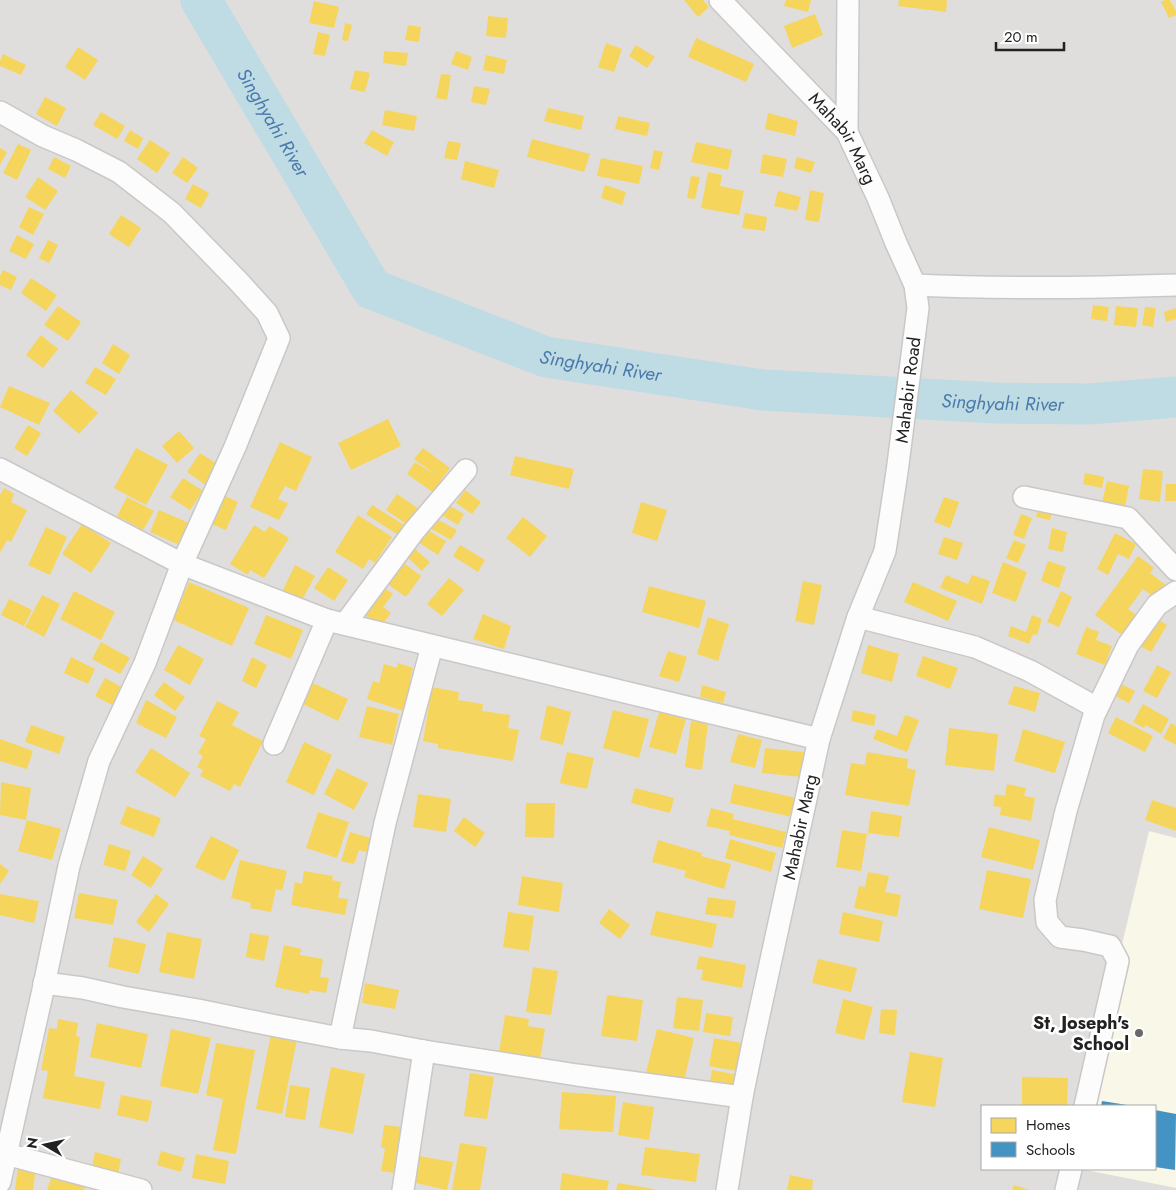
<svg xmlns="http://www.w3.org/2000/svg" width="1176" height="1190" font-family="Jost,sans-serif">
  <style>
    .residential { fill: #dfdedc; fill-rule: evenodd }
    .education { fill: #f8f7e8 }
    .homes { fill: #f6d55c }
    .schools { fill: #4393c3 }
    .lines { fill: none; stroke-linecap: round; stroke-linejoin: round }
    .river { stroke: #bfdbe3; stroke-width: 41 }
    .minor-casing { stroke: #c9c8c7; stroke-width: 24 }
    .minor { stroke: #fdfcfc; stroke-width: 21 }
    .poi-dot { fill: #6a6968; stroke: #fff; stroke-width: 2 }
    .labels { text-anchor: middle; stroke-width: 5; stroke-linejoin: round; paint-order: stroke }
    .street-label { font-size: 18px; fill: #222; stroke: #fff }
    .poi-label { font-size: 18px; font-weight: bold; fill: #222; stroke: #fff; text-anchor: end }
    .water-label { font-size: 19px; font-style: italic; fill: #4a7aab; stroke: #fff }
  </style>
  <rect width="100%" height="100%" fill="#f0eeeb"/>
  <!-- residential -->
  <path class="residential" d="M0,0H1176V1190H0ZM982,1106H1155V1169H982Z"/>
  <!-- education -->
  <path class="education" d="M1149,831L1176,838V1188L1081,1169H1155V1106H1085L1118,961Z"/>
  <!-- homes -->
  <g class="homes">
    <path d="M684,0H703L709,7L698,17Z"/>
    <path d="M786,0H811L808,12L784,6Z"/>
    <path d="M899,0H947L946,12L898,6Z"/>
    <path d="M1165,0H1170L1176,11V15L1169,18L1161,2Z"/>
    <path d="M314,1L339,7L334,28L309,23Z"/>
    <path d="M815,14L823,35L792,48L784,26Z"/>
    <path d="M488,16L508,18L506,38L486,36Z"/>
    <path d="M345,23L352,25L348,41L342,40Z"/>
    <path d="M408,25L421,27L419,42L405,40Z"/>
    <path d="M318,32L330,35L325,56L313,54Z"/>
    <path d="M696,38L754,64L746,82L688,57Z"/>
    <path d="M606,43L622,49L614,72L598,67Z"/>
    <path d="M636,45L655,57L647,68L629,56Z"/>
    <path d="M78,47L98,60L85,80L65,67Z"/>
    <path d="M384,51L408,53L406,66L383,63Z"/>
    <path d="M456,51L472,57L468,70L451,64Z"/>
    <path d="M3,54L26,65L21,75L0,66V61Z"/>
    <path d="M486,55L507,60L504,74L483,70Z"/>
    <path d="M355,70L370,73L365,92L350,89Z"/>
    <path d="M441,74L451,75L447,100L436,98Z"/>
    <path d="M474,86L490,89L486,105L471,102Z"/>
    <path d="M45,97L66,108L57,126L36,114Z"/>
    <path d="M548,108L584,116L581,130L544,121Z"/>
    <path d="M385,110L417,116L414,131L382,125Z"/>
    <path d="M101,112L125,126L117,139L93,125Z"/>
    <path d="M768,113L798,121L795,136L765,129Z"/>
    <path d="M618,116L650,123L647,136L615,129Z"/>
    <path d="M130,130L143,138L138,149L124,141Z"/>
    <path d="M372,130L394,142L387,156L364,143Z"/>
    <path d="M532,139L590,154L584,172L527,157Z"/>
    <path d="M150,140L170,153L157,173L137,159Z"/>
    <path d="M448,141L461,143L457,160L444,158Z"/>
    <path d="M696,142L732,150L728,170L691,162Z"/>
    <path d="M18,144L31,150L17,180L3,173Z"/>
    <path d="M0,148L7,152L0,165Z"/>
    <path d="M654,150L663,152L659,170L650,168Z"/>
    <path d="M763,154L787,159L783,177L760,173Z"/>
    <path d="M54,157L71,166L65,178L48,169Z"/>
    <path d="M183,157L198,168L187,183L172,173Z"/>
    <path d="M797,157L815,162L811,173L794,168Z"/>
    <path d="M601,158L643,166L639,184L597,176Z"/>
    <path d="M465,161L499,170L494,188L461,179Z"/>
    <path d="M708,172L722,175L720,186L744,191L739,215L701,208Z"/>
    <path d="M691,176L700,177L695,199L687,198Z"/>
    <path d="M38,177L58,191L45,210L25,197Z"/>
    <path d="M193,184L209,193L201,208L185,199Z"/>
    <path d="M605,185L626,192L622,205L601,198Z"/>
    <path d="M810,190L824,193L819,222L805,220Z"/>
    <path d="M778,191L801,197L797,211L774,206Z"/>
    <path d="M29,207L44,214L33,235L19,227Z"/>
    <path d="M745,213L767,217L765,231L742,228Z"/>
    <path d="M121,215L141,228L129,247L109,234Z"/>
    <path d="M17,235L34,244L26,259L9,251Z"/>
    <path d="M48,240L58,245L49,263L39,258Z"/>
    <path d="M3,270L17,277L11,290L0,285V276Z"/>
    <path d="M31,278L57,295L46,311L21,293Z"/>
    <path d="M1093,305L1109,307L1107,321L1091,319Z"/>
    <path d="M58,306L81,322L68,341L44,325Z"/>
    <path d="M1116,306L1138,308L1136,327L1114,325Z"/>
    <path d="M1145,307L1156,308L1153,327L1142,325Z"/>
    <path d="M1176,308V319L1166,322L1164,312Z"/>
    <path d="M41,335L58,349L43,368L26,355Z"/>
    <path d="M113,344L130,355L119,374L102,363Z"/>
    <path d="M95,367L116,379L106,395L85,383Z"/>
    <path d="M9,386L50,403L39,425L0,407Z"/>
    <path d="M71,390L98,413L79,434L53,411Z"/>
    <path d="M388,419L401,446L351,470L338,443Z"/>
    <path d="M28,425L41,433L27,456L14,448Z"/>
    <path d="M179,431L194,448L177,463L162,446Z"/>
    <path d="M280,442L312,457L296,491L285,486L278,499L288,503L279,520L250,507Z"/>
    <path d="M136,448L168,465L146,505L114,488Z"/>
    <path d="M423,448L450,468L441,480L442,481L434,493L407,474L415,462L437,476L414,459Z"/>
    <path d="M200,453L220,466L207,486L187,472Z"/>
    <path d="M515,456L574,469L569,489L510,475Z"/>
    <path d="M1143,469L1163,471L1160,502L1139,499Z"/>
    <path d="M1085,473L1104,477L1102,488L1083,484Z"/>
    <path d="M183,478L203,491L190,510L170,497Z"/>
    <path d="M1107,481L1129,486L1125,507L1102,502Z"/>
    <path d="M1166,484H1176V501H1165Z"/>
    <path d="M4,488L14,494L11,502L27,510L11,542L7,540L0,553V495Z"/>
    <path d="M465,490L481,502L472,514L456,503Z"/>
    <path d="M221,494L238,502L226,530L209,523Z"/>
    <path d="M397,494L419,509L408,525L386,510Z"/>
    <path d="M127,497L154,511L143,530L117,516Z"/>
    <path d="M944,497L959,502L950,528L934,522Z"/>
    <path d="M641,502L667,510L657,541L632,533Z"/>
    <path d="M447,504L464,514L458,525L440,514Z"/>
    <path d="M372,505L404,525L398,535L366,514Z"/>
    <path d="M1039,505L1053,509L1050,520L1036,517Z"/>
    <path d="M159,510L189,523L179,545L150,532Z"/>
    <path d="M1021,514L1032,518L1024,539L1013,535Z"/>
    <path d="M358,515L392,537L375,563L369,559L363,569L335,552Z"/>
    <path d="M433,517L457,530L451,540L428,527Z"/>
    <path d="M523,517L547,536L530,557L506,538Z"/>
    <path d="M82,524L111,543L91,573L62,554Z"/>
    <path d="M254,525L265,532L269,526L289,538L264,578L250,570L248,575L230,564Z"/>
    <path d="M46,527L67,537L50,575L28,565Z"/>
    <path d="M1052,528L1067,532L1063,552L1048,549Z"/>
    <path d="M426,529L446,541L438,555L418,542Z"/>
    <path d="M1115,533L1136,544L1129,559L1118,554L1108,575L1097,569Z"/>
    <path d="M944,537L963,543L957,560L938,554Z"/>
    <path d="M1014,540L1026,545L1018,563L1006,558Z"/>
    <path d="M460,545L485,560L478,572L453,556Z"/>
    <path d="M415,549L430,562L422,571L408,558Z"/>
    <path d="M1138,556L1154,568L1150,573L1167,586L1156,599L1143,589L1128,609L1136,615L1122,635L1095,615Z"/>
    <path d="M401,561L421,576L406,597L386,583Z"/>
    <path d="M1048,561L1066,567L1059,588L1041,581Z"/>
    <path d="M1003,562L1027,572L1016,602L992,593Z"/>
    <path d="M295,565L315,576L302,600L283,590Z"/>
    <path d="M328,567L348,580L334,601L314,588Z"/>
    <path d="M946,575L968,584L972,575L990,581L982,604L940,588Z"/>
    <path d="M449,578L464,590L442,616L427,604Z"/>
    <path d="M803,581L822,585L814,625L795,621Z"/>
    <path d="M189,582L249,608L232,646L173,620Z"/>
    <path d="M913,582L957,601L948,621L904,602Z"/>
    <path d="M382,586L393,594L383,607L391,613L380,627L361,612Z"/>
    <path d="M649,586L706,601L699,628L642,612Z"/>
    <path d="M74,591L115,612L101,640L60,619Z"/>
    <path d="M1061,591L1072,597L1059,627L1047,622Z"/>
    <path d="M42,595L60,604L44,637L25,627Z"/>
    <path d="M9,599L32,610L24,626L1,615Z"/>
    <path d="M483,614L511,626L504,649L473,639Z"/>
    <path d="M266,615L303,630L291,659L254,644Z"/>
    <path d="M1032,615L1042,619L1037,635L1033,634L1029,644L1008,636L1011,626L1026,632Z"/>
    <path d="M708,617L729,624L718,661L697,654Z"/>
    <path d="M1156,618L1167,625L1151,652L1140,646Z"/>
    <path d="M1086,627L1099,632L1096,640L1112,646L1105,665L1076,654Z"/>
    <path d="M101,642L130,658L120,674L92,659Z"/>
    <path d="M178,645L204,659L190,685L164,670Z"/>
    <path d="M868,645L899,654L892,682L861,673Z"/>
    <path d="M668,651L687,657L679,682L659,676Z"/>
    <path d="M923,656L958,668L950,689L916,676Z"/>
    <path d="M71,657L95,669L88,684L64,673Z"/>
    <path d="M252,657L267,665L256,688L242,681Z"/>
    <path d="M398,663L413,668L410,680L413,681L403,711L367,699L373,681L379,683L384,664L397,668Z"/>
    <path d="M1157,665L1171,672L1157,698L1143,691Z"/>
    <path d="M105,678L121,687L112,705L95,696Z"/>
    <path d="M164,682L185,697L175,711L154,695Z"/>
    <path d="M313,683L348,699L338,721L303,704Z"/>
    <path d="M1121,684L1135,691L1129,703L1115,696Z"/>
    <path d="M702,685L726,692L723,703L700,697Z"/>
    <path d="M1014,686L1040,693L1035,712L1008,704Z"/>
    <path d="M432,687L459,692L458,700L483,704L482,711L510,715L508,728L519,730L513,761L438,748V744L423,741Z"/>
    <path d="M146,700L177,717L166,738L136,723Z"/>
    <path d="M217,701L239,712L232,725L263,741L240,787L234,784L230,791L200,776L203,770L197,767L203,756L198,753L206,739L199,736Z"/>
    <path d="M1143,704L1169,719L1161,734L1146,725L1144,728L1133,722Z"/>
    <path d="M547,705L571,712L563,745L540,739Z"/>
    <path d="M367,706L399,714L392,745L359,737Z"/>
    <path d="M613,710L649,719L639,758L603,748Z"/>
    <path d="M853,710L876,715L874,726L851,721Z"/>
    <path d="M659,712L686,719L676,754L649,747Z"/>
    <path d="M905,715L919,720L907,752L873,739L877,729L897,736Z"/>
    <path d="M1116,717L1153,736L1145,752L1108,733Z"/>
    <path d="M691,721L708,723L702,770L685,767Z"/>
    <path d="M1171,723L1176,726V745L1163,738Z"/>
    <path d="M31,725L65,737L59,754L25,742Z"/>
    <path d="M949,728L998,734L994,771L945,765Z"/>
    <path d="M1023,729L1065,742L1055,773L1014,761Z"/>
    <path d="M738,734L762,740L755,768L730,762Z"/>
    <path d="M0,739L33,751L27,769L0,761Z"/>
    <path d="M304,742L332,755L314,795L286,782Z"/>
    <path d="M151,748L190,773L175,797L135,772Z"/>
    <path d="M765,748L804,752L802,777L762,773Z"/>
    <path d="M567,752L594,758L587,789L560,783Z"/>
    <path d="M867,752L908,759L907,768L916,770L909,806L845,795L851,763L865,765Z"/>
    <path d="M337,768L368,783L354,810L324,794Z"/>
    <path d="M1,782L31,788L26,820L0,815Z"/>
    <path d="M734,784L796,798L792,817L730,803Z"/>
    <path d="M1007,784L1026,788L1024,796L1035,798L1031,821L1000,815L1001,807L993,806L995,794L1005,796Z"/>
    <path d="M635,788L674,798L670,813L631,803Z"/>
    <path d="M418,794L451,799L446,832L413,827Z"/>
    <path d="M1152,800L1176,808V831L1145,820Z"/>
    <path d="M526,803H555L554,838L525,837Z"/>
    <path d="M127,806L161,818L154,837L120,824Z"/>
    <path d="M711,808L734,814L733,819L786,832L782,848L729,835L730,831L706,826Z"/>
    <path d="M871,811L902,816L899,837L868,833Z"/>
    <path d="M318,812L349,822L337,858L306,848Z"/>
    <path d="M464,817L485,833L475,847L454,831Z"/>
    <path d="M27,820L61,829L52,860L18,851Z"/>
    <path d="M989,827L1040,840L1033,870L981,857Z"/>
    <path d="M842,830L867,834L861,871L836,867Z"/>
    <path d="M350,832L374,839L370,853L359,850L354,864L341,861Z"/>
    <path d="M211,836L239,850L224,881L195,867Z"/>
    <path d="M730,839L776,853L771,872L725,858Z"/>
    <path d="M658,840L702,853L701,856L731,864L724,889L684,877L686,871L652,862Z"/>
    <path d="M109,844L131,851L125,871L103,865Z"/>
    <path d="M143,856L163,869L151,888L131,875Z"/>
    <path d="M240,860L287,871L282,891L276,889L271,912L250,908L251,903L231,898Z"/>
    <path d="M0,864L9,871L0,884Z"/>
    <path d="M987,870L1031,879L1023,918L979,909Z"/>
    <path d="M304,871L333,876L332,880L341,882L338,898L348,899L345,915L291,905L295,882L302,884Z"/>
    <path d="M868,872L889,876L885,892L901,895L897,917L854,908L859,886L865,887Z"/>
    <path d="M522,876L563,883L559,912L518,905Z"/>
    <path d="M79,893L118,900L113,925L74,918Z"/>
    <path d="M0,894L39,901L34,923L0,915Z"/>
    <path d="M156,894L169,904L149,932L136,922Z"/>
    <path d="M708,897L736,901L733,918L705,914Z"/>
    <path d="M609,909L630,925L620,939L599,923Z"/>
    <path d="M656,911L717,924L712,948L650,935Z"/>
    <path d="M508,912L534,916L529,951L503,947Z"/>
    <path d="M843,912L883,921L879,942L839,934Z"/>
    <path d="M167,932L202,939L194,979L159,972Z"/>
    <path d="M250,933L269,936L264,961L246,957Z"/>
    <path d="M114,937L146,944L139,974L108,967Z"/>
    <path d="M284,945L301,949L300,955L323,959L320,977L329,978L326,993L309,990V994L275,987Z"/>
    <path d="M699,956L746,965L742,988L701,980L703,970L696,969Z"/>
    <path d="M818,959L857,968L851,992L812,983Z"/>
    <path d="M533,967L558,971L551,1015L526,1012Z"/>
    <path d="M365,983L399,990L395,1009L362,1003Z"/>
    <path d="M607,995L643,1000L637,1041L601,1036Z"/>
    <path d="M677,997L703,1000L699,1031L673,1028Z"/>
    <path d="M843,999L873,1007L864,1040L835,1033Z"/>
    <path d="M881,1009L897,1010L895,1035L879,1033Z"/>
    <path d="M706,1013L733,1017L730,1036L703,1032Z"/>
    <path d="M505,1015L529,1019L528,1026L545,1029L540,1059L499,1053Z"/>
    <path d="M58,1019L78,1023L76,1036L80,1037L74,1076L105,1082L100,1109L43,1098L48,1071L41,1070L49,1028L57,1029Z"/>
    <path d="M97,1023L148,1034L141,1068L90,1057Z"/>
    <path d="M171,1029L211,1038L198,1094L160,1086Z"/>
    <path d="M657,1029L694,1038L684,1081L646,1072Z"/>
    <path d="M271,1034L297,1039L282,1114L256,1109Z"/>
    <path d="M714,1038L742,1043L737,1071L709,1066Z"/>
    <path d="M216,1043L255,1050L236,1154L213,1150L223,1099L206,1095Z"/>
    <path d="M910,1052L943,1058L935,1107L902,1102Z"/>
    <path d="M331,1067L365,1074L353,1134L319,1127Z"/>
    <path d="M712,1070L739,1075L735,1092L709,1088Z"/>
    <path d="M470,1073L494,1077L487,1119L464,1116Z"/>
    <path d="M1022,1077L1068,1078L1067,1106H1022Z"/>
    <path d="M290,1085L310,1088L305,1120L285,1117Z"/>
    <path d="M562,1092L616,1096L613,1132L559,1129Z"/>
    <path d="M121,1095L152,1101L148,1122L117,1115Z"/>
    <path d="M623,1102L654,1107L649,1140L618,1135Z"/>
    <path d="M384,1125L401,1127L394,1173L381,1171L385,1148H381Z"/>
    <path d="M460,1143L487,1147L480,1190H452Z"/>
    <path d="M645,1147L700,1154L696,1182L641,1175Z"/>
    <path d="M161,1151L185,1158L181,1172L157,1165Z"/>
    <path d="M95,1152L121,1159L118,1174L92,1167Z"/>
    <path d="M196,1154L229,1161L225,1184L192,1178Z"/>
    <path d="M419,1156L453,1162L447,1190L416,1183Z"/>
    <path d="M18,1165L36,1167L33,1190H15Z"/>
    <path d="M53,1172L87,1181L84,1190H47Z"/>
    <path d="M562,1173L609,1181L607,1190H560Z"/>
    <path d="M790,1175L813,1180L812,1190H787Z"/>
    <path d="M618,1183L654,1189V1190H616Z"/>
    <path d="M1014,1185L1030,1190H1012Z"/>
  </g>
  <!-- schools -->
  <g class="schools">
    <path d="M1102,1101L1127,1105L1126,1106H1101Z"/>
    <path d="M1155,1110L1176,1114L1175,1170L1155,1167Z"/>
  </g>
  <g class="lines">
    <!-- river -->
    <path class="river" id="s1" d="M201,0L372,289L546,357L763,390L995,403L1089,404L1176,397"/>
    <!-- minor casing -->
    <g class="minor-casing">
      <g id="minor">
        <path id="s2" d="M720,0L847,132L878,198L896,243L915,285L918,308L897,472L885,551L858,617L819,739L754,1038L742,1097L727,1190"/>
        <path d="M0,112L43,136L76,150L119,172L172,213L239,282L267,313L279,338L235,447L182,564L145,663L99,761L69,866L43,990L0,1182"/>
        <path d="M847,132L848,0"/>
        <path d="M915,285C1002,289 1089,288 1176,285"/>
        <path d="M0,469L182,564L327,620L819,739"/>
        <path d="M1024,497L1128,518L1176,570"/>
        <path d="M858,617L975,647L1030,671L1097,708"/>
        <path d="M345,624L414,531L466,470"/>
        <path d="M274,744L327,620"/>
        <path d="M44,983L83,988L123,997L198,1010L271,1025L340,1038L371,1041L424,1051L577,1075L742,1097"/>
        <path d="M340,1038L385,823L432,646"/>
        <path d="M1085,1106L1118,961L1110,946L1083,940L1060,937L1047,922L1045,900L1066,811L1094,715L1128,645L1157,605L1176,592"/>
        <path d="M6,1154L141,1190"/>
        <path d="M403,1190L424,1051"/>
        <path d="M1066,1190L1071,1169"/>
      </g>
    </g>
    <!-- minor -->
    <use href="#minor" class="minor"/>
  </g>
  <!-- markers -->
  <circle class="poi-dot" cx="1139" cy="1033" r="5"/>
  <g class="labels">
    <!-- street labels -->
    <g class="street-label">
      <text dy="6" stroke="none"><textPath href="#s2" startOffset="186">Mahabir Marg</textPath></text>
      <text transform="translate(908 390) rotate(-83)" y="6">Mahabir Road</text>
      <text transform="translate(800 827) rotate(-78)" y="6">Mahabir Marg</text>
    </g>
    <!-- poi labels -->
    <g class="poi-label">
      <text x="1129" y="1029">St, Joseph's<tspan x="1129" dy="21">School</tspan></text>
    </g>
    <!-- water labels -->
    <g class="water-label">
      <text dy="7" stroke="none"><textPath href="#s1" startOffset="142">Singhyahi River</textPath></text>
      <text dy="7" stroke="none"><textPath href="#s1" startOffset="578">Singhyahi River</textPath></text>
      <text dy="7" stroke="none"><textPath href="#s1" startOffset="982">Singhyahi River</textPath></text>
    </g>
  </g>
  <!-- legend -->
  <rect x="981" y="1105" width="175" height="65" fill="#ffffff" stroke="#a7a7a7"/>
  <rect x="991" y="1118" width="25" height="15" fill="#f6d55c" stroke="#a7a7a7"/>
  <text x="1026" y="1130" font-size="15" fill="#222222">Homes</text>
  <rect x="991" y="1142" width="25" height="15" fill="#4393c3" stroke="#a7a7a7"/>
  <text x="1026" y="1155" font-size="15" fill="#222222">Schools</text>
  <!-- north arrow -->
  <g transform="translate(45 1145) rotate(279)" stroke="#ffffff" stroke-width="4" paint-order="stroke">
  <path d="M0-4L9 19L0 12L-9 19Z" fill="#222222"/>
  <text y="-8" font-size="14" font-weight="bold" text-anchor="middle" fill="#222222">N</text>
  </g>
  <!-- scale -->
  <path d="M996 42v8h68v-8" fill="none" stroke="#222222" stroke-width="2.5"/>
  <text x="1004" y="42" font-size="15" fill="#222222" stroke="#ffffff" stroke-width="4" paint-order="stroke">20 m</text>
</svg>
